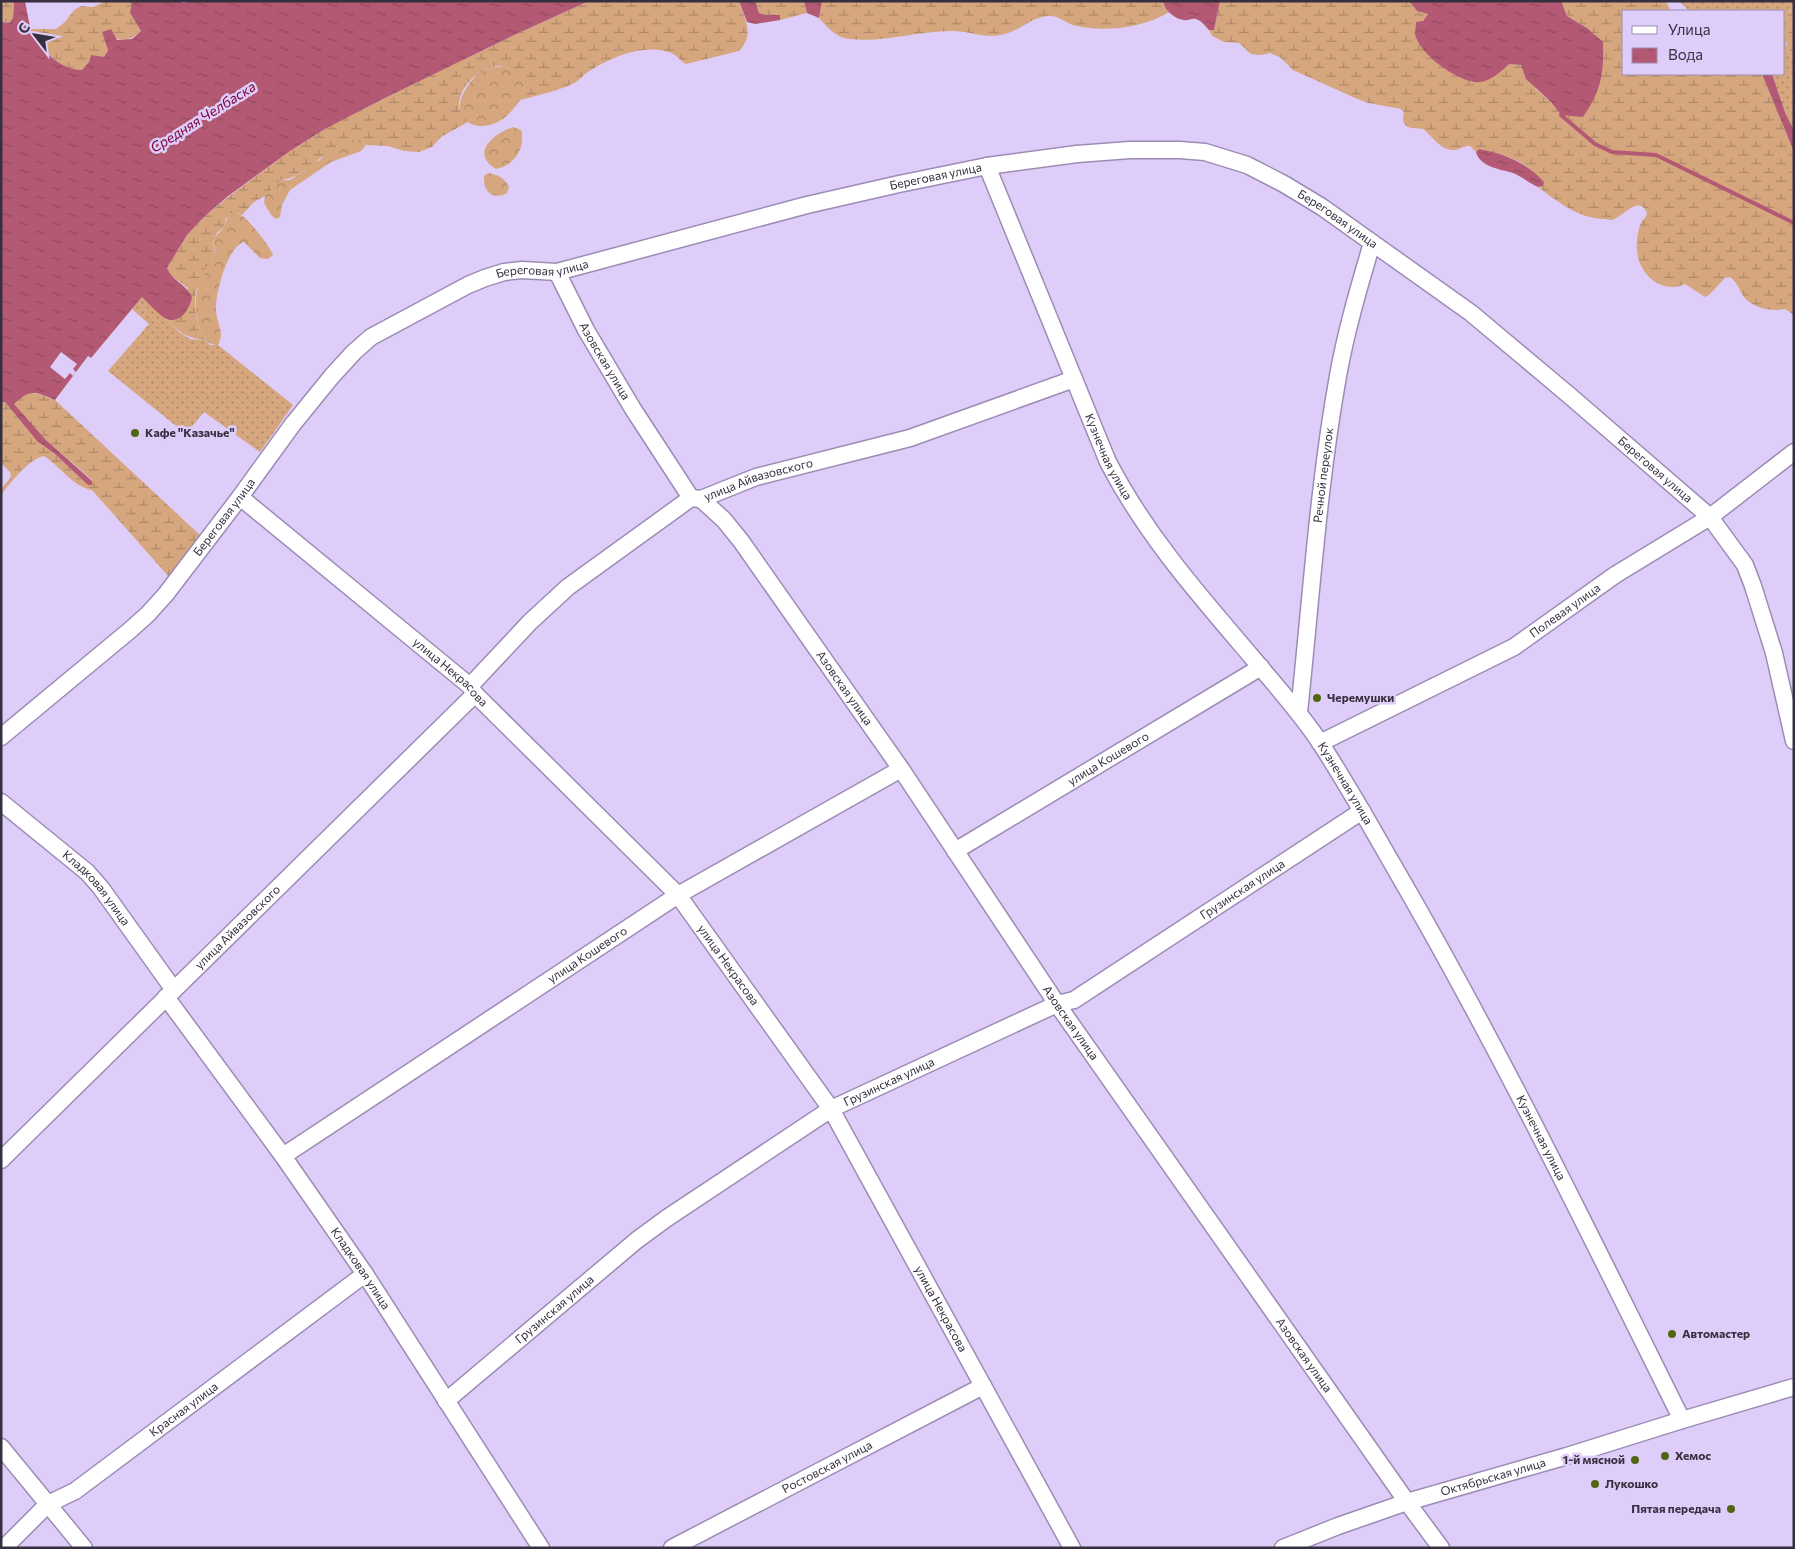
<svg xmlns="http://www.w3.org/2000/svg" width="1795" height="1549" font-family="Commissioner,sans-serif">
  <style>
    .grass { fill: url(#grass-dots) }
    .forest { fill: url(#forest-crowns) }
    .wetland { fill: url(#wetland-marsh) }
    .water { fill: url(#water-ripples) }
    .pier { fill: #decdf9 }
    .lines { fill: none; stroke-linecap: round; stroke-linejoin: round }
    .stream { stroke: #b35973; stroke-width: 4 }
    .minor-casing { stroke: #9c8cb5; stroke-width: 19 }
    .minor { stroke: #fff; stroke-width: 16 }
    .poi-dot { fill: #516612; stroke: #decdf9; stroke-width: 2 }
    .labels { text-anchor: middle; stroke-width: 5; stroke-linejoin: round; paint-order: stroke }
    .street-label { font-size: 12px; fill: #362f40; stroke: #decdf9 }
    .poi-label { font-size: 12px; font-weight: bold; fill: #362f40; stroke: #decdf9; text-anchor: start }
    .water-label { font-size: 14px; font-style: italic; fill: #7a0139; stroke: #decdf9 }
  </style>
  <defs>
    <pattern id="grass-dots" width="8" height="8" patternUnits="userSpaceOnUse" patternTransform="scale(1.25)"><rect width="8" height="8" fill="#d6a77e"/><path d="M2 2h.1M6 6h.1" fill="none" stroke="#ae8869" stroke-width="1.8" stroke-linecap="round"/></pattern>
    <pattern id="forest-crowns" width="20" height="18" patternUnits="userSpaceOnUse" patternTransform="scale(1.25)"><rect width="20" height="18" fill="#d6a77e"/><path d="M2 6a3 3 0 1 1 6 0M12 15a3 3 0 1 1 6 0" fill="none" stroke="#ae8869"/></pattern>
    <pattern id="wetland-marsh" width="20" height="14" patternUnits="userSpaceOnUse" patternTransform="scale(1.25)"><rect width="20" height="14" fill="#d6a77e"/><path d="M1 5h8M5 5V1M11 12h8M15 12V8" fill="none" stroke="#ae8869"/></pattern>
    <pattern id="water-ripples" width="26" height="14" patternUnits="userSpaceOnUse" patternTransform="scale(1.25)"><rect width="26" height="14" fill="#b35973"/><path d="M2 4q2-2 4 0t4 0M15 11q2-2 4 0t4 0" fill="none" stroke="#924a60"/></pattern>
  </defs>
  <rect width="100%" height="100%" fill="#decdf9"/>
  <!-- grass -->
  <g class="grass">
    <path d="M1679,1H1794V8L1789,11L1786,44L1794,62V130L1786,115L1772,74H1784V11H1689Z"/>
    <path d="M142,297L167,319L179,332L190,339L205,340L210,345H218L293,405L260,452L204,412L186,434L108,371L149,324L132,309Z"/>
  </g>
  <!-- forest -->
  <g class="forest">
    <path d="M505,66L515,71L524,84C523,88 523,94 521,99C520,102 516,105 514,108C488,143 440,123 469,84C480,69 487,67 505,66Z"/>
    <path d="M513,127L521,130C525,143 519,157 507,165C504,167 499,168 496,169C469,153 495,133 513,127Z"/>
    <path d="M351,139L362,140L366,145L361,151L331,162L290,190L282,205L280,217L276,219L271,215L264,203L265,196L270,188L280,180H290L305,170L312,163L320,160L327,151Z"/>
    <path d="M488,173C498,175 504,177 509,187L507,193C492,201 483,191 484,176Z"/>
    <path d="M231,213C235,213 236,212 239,214C247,217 270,246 273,255L268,259L260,258L244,242C227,247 215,295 216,311C217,325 225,332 218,345C208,345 203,339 200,329C192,306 196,288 206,266C208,262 213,257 215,253C216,249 213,245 214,241C215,234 222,232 224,226C227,220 226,218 231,213Z"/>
  </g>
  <!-- wetland -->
  <g class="wetland">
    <path d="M1,1H14L13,18L9,23L1,22Z"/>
    <path d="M106,1H133L130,13L141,31C126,44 119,41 102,32L108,49L104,57L89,62L82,70C57,70 43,49 31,29H56L65,22L74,10L81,6L93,7Z"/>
    <path d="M589,1H739C745,21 755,33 739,51L686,64C680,61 677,55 671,53C646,43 613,56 591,70C585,73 581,79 576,82C565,89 534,96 521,100L524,84C519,77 513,68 504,66C484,63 459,85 459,105C459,112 464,117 468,122L441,137L432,147L419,152L404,151L388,146L366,145L362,140C329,137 310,179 280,180L265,196L254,202L242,215L238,213H231L226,218L224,227L217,233L213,242L215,253L205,269V278C188,291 196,324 205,340C186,338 180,333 167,319H174L188,288L169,274L167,268L187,235L205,216L227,198L290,151L325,129L381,100L510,37Z"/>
    <path d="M755,1H804L807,13L780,20V15H766L759,13Z"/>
    <path d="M822,1H1163L1164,6L1169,12C1145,28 1101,33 1073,25C1065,22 1057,15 1049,16C1032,17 1023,28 1008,33C988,40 974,32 955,31C920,30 885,43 849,39C835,37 828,28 819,18Z"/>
    <path d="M1220,1H1409L1417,11L1428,14L1423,21L1496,75L1509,64L1521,65L1536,89L1551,102L1561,115L1587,28L1567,16L1561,1H1666L1671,11H1624V74H1762L1794,152V315L1785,309C1772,312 1753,308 1744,297C1738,289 1740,285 1730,277L1725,278L1709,295L1705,297L1685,284C1662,295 1638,274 1637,250C1636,243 1638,229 1641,223C1643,219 1646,218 1647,213C1639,194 1623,217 1612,220C1609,220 1606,219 1604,219C1578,218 1558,202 1538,187L1543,186C1534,163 1501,153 1479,149L1476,152L1470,146C1463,145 1459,151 1451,150C1440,149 1431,135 1423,129C1410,128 1400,129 1404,112L1401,109L1368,103L1355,98L1293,70L1281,58L1270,53L1261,55L1251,54L1239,43L1224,42L1212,36L1209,30L1214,29Z"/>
    <path d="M1794,8V62C1787,47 1776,19 1794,8Z"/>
    <path d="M31,393L40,394L55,400L201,536L169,577L92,490C73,487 60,466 44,456C30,458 10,483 1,495V489L11,477L10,472L1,463V402H5L37,441L55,454L88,485H92V480L46,440L13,404L24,394Z"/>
  </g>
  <!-- water -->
  <g class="water">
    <path d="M14,1H25C27,10 28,20 31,29C39,49 60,70 82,70L89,62L91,55L104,57L108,50L102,32L111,29L117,40L132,39L141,31L130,13L132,2L135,1H181L183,3L192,1H589L510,37L381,100L325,129L290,151L227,197L205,216L187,235L167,268C172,281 186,284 192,297C190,308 181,324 167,319C160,316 148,303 142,297L91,358L88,356L55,400C35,391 30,389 14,404L46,440L92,481V485H88L55,454L37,441L5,402H1V22L9,23L13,18Z"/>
    <path d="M739,1H755L759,13L766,15H780V20L755,24L747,22Z"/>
    <path d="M804,1H822L819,18L807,13Z"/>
    <path d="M1163,1H1220L1214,30H1209C1205,26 1202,21 1196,19C1191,18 1189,21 1184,20C1175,19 1164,10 1163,1Z"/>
    <path d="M1409,1H1561L1567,16L1587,28L1603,42C1604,74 1601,91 1583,117L1561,115L1551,102L1526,79L1521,65L1509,64C1501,72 1487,84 1475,82C1456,80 1419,54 1415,34C1415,31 1416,26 1416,22L1423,21L1428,14L1417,11Z"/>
    <path d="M1762,74H1772L1773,77L1786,115L1794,130V152Z"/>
    <path d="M1479,149C1503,153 1527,163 1544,182L1543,186L1538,187C1529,183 1521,176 1513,173C1500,169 1480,167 1476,152Z"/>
  </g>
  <!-- pier -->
  <path class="pier" d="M61,352L77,364L73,369L76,372L73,376L70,373L65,379L50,367Z"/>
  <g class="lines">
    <!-- stream -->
    <path class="stream" d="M1561,115L1595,144L1612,152L1656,155L1794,223"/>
    <!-- minor casing -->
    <g class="minor-casing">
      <g id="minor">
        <path id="s1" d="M987,166L1108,462C1146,535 1198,594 1251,656C1275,685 1301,713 1321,744C1347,784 1370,825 1393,865C1498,1045 1589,1233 1682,1420"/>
        <path id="s2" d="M557,272L586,330L633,409L691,498"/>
        <path id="s3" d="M240,497L470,686L475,694L678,895L831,1109L1072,1548"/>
        <path id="s4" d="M701,499L724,520L741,541L901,769L1057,1004L1407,1502L1441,1548"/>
        <path id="s5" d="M470,686L530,622L568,587L691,498L701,499L756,477L910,438L1074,379"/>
        <path id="s6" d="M1299,712C1311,600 1318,487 1338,376C1346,331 1359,287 1372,243"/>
        <path id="s7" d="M1,737L129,631L148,614L166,594L240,497L293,424L332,376L354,352L371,337L468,285L485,278L504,272L522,270L557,272L807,205L899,184L987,166L1077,154L1130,150H1180L1205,152L1247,165L1284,184L1322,207L1471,313L1570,396L1710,517L1745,565L1753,586L1774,653L1794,741"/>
        <path id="s8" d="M1320,743L1514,647L1615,575L1710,517L1794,452"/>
        <path id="s9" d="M1,802L87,872L101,888L174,990"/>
        <path id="s10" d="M955,851L1261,667"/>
        <path id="s11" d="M166,997L283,1156L365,1274L541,1548"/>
        <path id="s12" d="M283,1156L678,895L901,769"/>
        <path id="s13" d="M1,1160L475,694"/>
        <path id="s14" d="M446,1401L637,1240L667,1218L831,1109L1057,1004L1074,1000L1362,811"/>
        <path d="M1,1447L84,1548"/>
        <path id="s15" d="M4,1548L48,1504L75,1491L365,1274"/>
        <path id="s16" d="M672,1548L983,1386"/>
        <path id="s17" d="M1283,1548L1338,1526L1407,1502L1567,1456L1682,1420L1794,1387"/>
      </g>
    </g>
    <!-- minor -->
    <use href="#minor" class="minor"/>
  </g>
  <!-- markers -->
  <g class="poi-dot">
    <circle cx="135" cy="433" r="5"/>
    <circle cx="1317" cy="698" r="5"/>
    <circle cx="1672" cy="1334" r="5"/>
    <circle cx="1665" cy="1456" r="5"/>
    <circle cx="1635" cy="1460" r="5"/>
    <circle cx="1595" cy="1484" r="5"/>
    <circle cx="1731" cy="1509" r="5"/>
  </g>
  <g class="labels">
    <!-- street labels -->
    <g class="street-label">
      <text dy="4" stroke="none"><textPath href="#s7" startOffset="1140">Береговая улица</textPath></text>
      <text dy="4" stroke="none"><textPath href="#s7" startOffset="1561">Береговая улица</textPath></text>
      <text dy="4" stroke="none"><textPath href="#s7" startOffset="735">Береговая улица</textPath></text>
      <text dy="4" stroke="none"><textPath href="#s2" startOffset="101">Азовская улица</textPath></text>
      <text dy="4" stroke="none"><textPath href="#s1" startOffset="315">Кузнечная улица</textPath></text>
      <text dy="4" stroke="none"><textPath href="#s7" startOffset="1966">Береговая улица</textPath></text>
      <text dy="4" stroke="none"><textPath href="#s6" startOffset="238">Речной переулок</textPath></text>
      <text dy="4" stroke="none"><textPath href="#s5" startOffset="362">улица Айвазовского</textPath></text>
      <text dy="4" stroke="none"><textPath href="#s7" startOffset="315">Береговая улица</textPath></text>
      <text dy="4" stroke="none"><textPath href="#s8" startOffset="279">Полевая улица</textPath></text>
      <text dy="4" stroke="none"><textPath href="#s3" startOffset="274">улица Некрасова</textPath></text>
      <text dy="4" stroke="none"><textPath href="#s4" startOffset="238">Азовская улица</textPath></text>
      <text dy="4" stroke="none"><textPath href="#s10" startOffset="179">улица Кошевого</textPath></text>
      <text dy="4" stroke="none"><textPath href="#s1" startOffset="720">Кузнечная улица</textPath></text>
      <text dy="4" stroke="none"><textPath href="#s9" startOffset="129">Кладковая улица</textPath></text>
      <text dy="4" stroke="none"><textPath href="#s14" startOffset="952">Грузинская улица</textPath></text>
      <text dy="4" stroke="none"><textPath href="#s13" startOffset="332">улица Айвазовского</textPath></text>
      <text dy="4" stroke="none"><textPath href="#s12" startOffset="365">улица Кошевого</textPath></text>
      <text dy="4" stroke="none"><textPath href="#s3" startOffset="679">улица Некрасова</textPath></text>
      <text dy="4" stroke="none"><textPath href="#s4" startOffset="642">Азовская улица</textPath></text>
      <text dy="4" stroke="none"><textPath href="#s14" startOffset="548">Грузинская улица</textPath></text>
      <text dy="4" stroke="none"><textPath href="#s1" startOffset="1125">Кузнечная улица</textPath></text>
      <text dy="4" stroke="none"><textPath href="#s11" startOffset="334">Кладковая улица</textPath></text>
      <text dy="4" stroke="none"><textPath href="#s14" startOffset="142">Грузинская улица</textPath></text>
      <text dy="4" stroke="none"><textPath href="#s3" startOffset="1084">улица Некрасова</textPath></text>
      <text dy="4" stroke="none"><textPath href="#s4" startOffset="1048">Азовская улица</textPath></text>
      <text dy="4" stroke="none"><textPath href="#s15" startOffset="228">Красная улица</textPath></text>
      <text dy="4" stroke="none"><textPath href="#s16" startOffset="175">Ростовская улица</textPath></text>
      <text dy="4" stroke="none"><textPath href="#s17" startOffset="222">Октябрьская улица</textPath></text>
    </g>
    <!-- poi labels -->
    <g class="poi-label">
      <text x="145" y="437">Кафе "Казачье"</text>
      <text x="1327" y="702">Черемушки</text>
      <text x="1682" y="1338">Автомастер</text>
      <text x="1675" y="1460">Хемос</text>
      <text x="1625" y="1464" text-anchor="end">1-й мясной</text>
      <text x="1605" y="1488">Лукошко</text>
      <text x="1721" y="1513" text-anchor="end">Пятая передача</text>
    </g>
    <!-- water labels -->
    <g class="water-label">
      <text transform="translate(203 117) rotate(-32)" y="5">Средняя Челбаска</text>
    </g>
  </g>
  <!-- border -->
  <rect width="1795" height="1549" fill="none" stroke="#362f40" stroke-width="5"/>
  <!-- legend -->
  <rect x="1622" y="10" width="162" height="65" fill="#decdf9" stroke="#9b8eaf"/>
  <rect x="1632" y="26" width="25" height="8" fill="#ffffff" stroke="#9b8eaf"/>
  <text x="1668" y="35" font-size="15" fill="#362f40">Улица</text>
  <rect x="1632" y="48" width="25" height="15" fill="url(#water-ripples)" stroke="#9b8eaf"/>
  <text x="1668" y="60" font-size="15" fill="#362f40">Вода</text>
  <!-- north arrow -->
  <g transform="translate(35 35) rotate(301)" stroke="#decdf9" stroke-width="4" paint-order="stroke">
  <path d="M0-4L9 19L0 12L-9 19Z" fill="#362f40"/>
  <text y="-8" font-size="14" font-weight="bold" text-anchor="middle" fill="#362f40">С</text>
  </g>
</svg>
